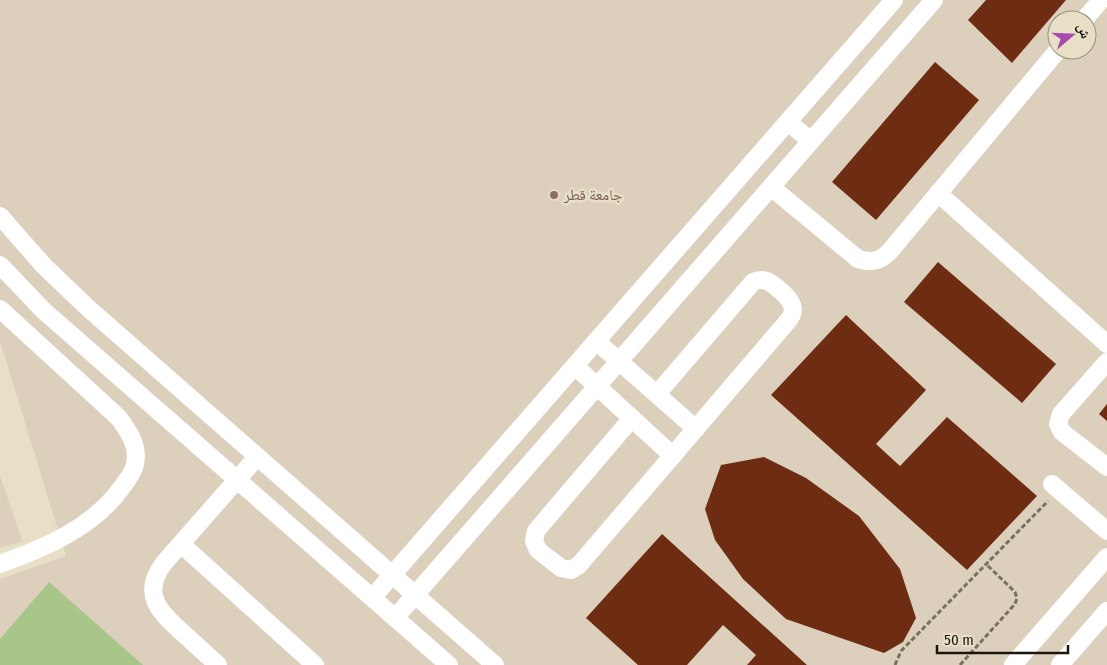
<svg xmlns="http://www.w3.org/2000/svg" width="1107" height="665" font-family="'Fira Sans Condensed','Noto Naskh Arabic',sans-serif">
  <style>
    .education { fill: #dcd0bc; fill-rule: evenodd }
    .grass { fill: #a8c58a }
    .building { fill: #6e2d13 }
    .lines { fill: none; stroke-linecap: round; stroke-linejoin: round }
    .path { stroke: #767161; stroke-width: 3; stroke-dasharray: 5 2.5; stroke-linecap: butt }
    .minor { stroke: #fff; stroke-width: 18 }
    .education-dot { fill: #8d6e63; stroke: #e7dfc6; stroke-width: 2 }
    .labels { text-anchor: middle; stroke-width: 5; stroke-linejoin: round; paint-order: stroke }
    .education-label { font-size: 15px; fill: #785e54; stroke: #e7dfc6; text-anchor: start }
  </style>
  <rect width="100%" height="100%" fill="#e7dfc6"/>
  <!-- education -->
  <g class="education">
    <path d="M0,0H1107V665H0V579L66,556L0,341ZM1057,20H1087V50H1057Z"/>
    <path d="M0,476L22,541L0,548Z"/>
  </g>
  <!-- grass -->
  <path class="grass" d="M49,582L143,665H0V639Z"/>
  <!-- building -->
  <g class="building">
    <path d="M986,0H1066L1012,63L968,20Z"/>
    <path d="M935,62L979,100L876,220L832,182Z"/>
    <path d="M938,262L1056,364L1022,403L904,302Z"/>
    <path d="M846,315L926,390L876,444L900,466L947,417L1037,496L967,570L771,395Z"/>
    <path d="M1107,404V421L1099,414Z"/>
    <path d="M764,457L806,478L859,516L900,569L916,618L903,642L884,653L786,619L743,579L715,540L705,509L721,465Z"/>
    <path d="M662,534L807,665H747L756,655L723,625L687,665H638L586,618Z"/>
  </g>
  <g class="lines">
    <!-- path -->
    <g class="path">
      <path d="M895,665L901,651L1048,501"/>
      <path d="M960,665L1015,604L1017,598L1015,592L986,564"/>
    </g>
    <!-- minor -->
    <g class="minor">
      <path d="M1084,20L1101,0"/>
      <path d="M788,122L811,141"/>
      <path d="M771,187L858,259C872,263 881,261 890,251L1058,50"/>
      <path d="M938,193L1107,344"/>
      <path d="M0,216L44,266L88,308L495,665"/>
      <path d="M0,265L44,311L449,665"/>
      <path d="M0,309L119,418C129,432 139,446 135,464C134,472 127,480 122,487C94,527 45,548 0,564"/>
      <path d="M596,341L696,429"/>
      <path d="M1107,362L1061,414L1058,424L1062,432L1107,467"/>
      <path d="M575,366L673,456"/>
      <path d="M632,418L536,531L534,541L538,550L561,568L571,570L579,565L787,322C798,310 792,301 781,291C772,284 765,276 753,282L657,394"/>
      <path d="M1052,484L1107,531"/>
      <path d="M181,544L315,665"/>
      <path d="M372,598L894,0"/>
      <path d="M395,618L934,0"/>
      <path d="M218,665C207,655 195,644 184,634C160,613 140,594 164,563L257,457"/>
      <path d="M1013,665L1107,557"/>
      <path d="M1060,665L1107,611"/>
    </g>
  </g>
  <!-- markers -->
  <circle class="education-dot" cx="554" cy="195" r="5"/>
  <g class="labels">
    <!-- education labels -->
    <g class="education-label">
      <text x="564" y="200">جامعة قطر</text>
    </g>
  </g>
  <!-- north arrow -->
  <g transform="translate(1072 35) rotate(71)"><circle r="24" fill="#e7dfc6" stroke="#958f7c"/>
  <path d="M0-4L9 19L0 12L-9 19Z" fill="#ab48ae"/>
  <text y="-8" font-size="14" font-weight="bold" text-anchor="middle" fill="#19160e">ش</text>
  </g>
  <!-- scale -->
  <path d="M937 645v8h131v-8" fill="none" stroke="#19160e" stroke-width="2.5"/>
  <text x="944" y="645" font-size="15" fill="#19160e" stroke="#e7dfc6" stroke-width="4" paint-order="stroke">50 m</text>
</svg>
